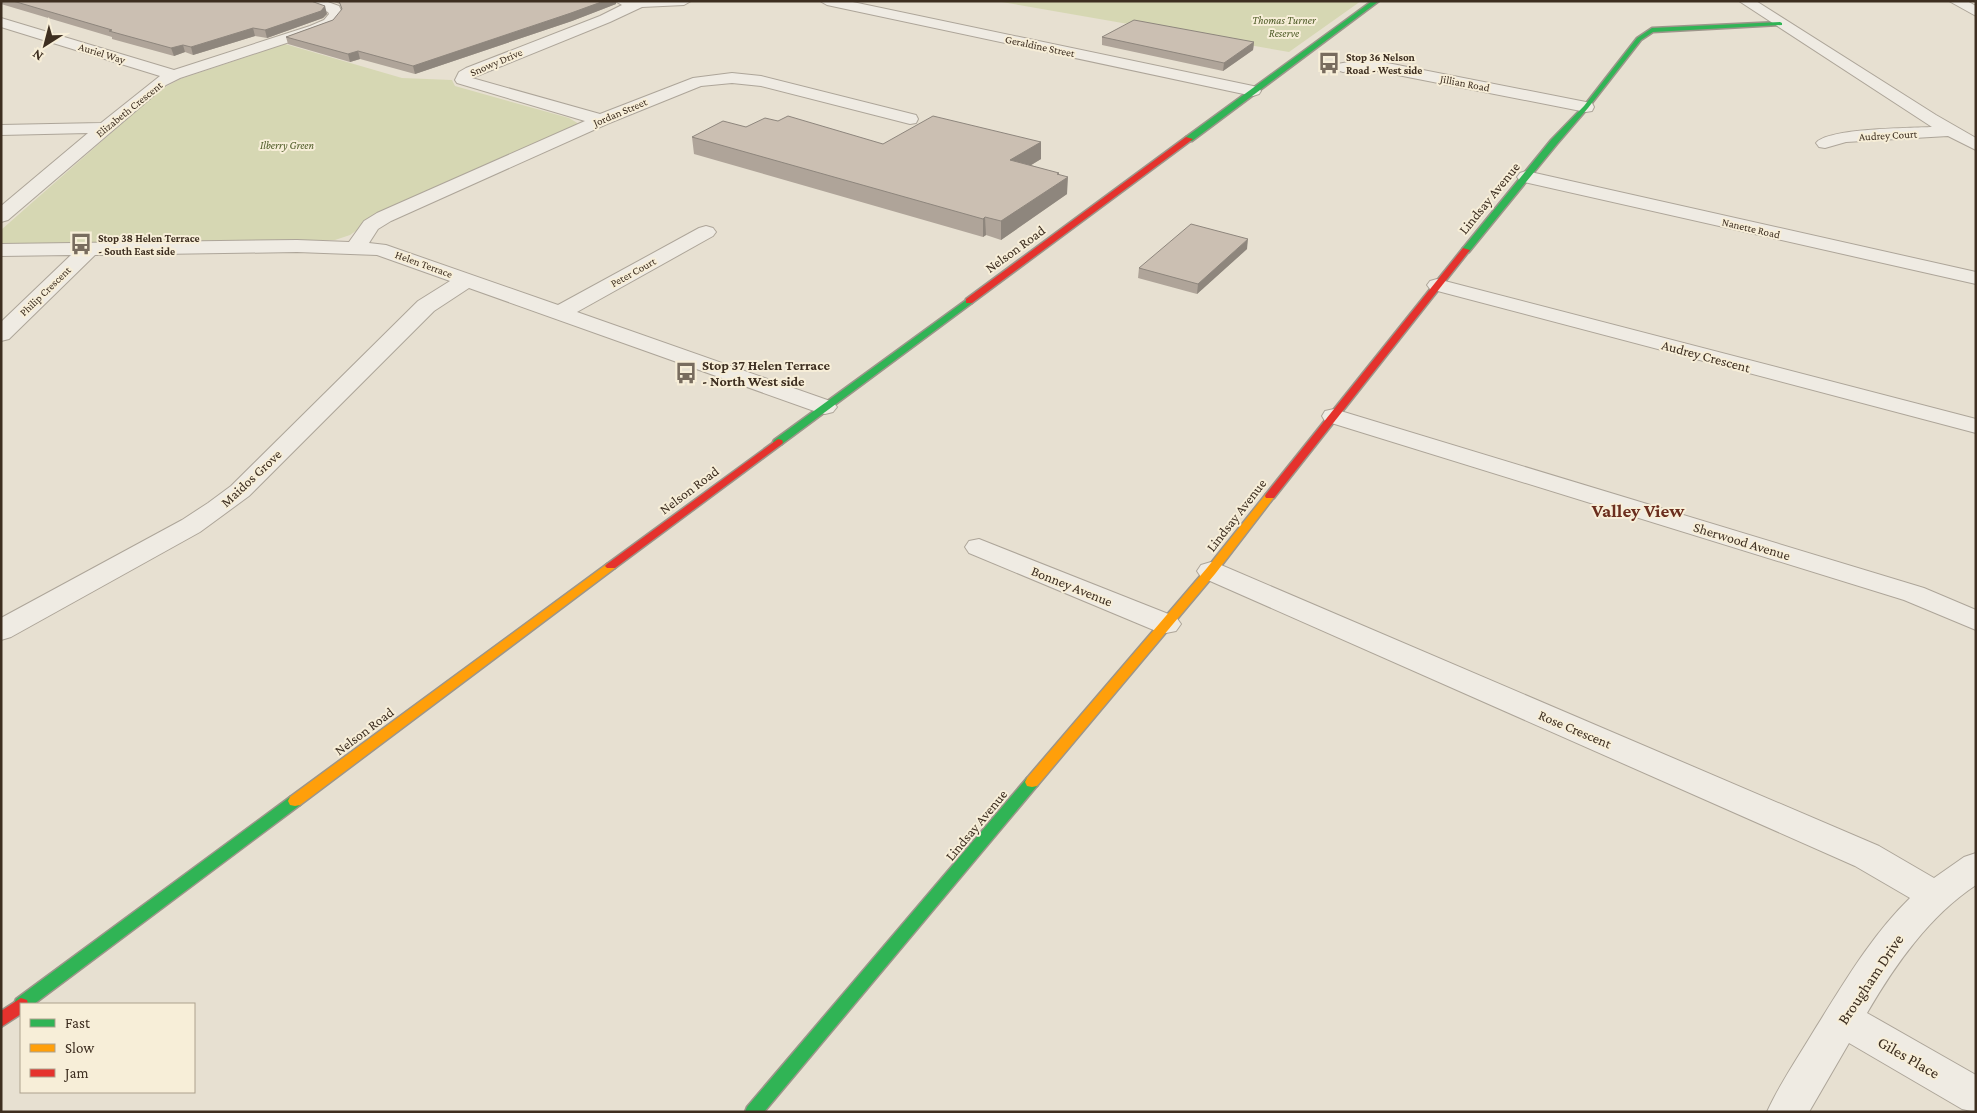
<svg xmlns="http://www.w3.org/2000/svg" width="1977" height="1113" font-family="'Crimson Pro',serif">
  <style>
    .green { fill: #d6d7b3 }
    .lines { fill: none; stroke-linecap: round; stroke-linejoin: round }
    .street-casing { stroke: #ada599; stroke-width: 2 }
    .fast-casing { stroke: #9c958a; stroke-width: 3 }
    .slow-casing { stroke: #9c958a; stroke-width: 3 }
    .jam-casing { stroke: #9c958a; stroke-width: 3 }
    .street { fill: #efebe3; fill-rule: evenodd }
    .fast { fill: #30b455; fill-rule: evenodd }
    .slow { fill: #ff9f0a; fill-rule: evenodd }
    .jam { fill: #e5322d; fill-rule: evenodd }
    .wall { fill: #afa499 }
    .shaded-wall { fill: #8e867d }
    .building { fill: #cbbfb2; stroke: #8e867d }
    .labels { text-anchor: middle; stroke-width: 4; stroke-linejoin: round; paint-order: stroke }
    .far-park-label { font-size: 11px; font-style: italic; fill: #4d5a26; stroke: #f7eed8 }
    .far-street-label { font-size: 11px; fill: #3d2e20; stroke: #f7eed8 }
    .far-poi-label { font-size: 11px; font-weight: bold; fill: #3d2e20; stroke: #f7eed8; text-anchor: start }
    .street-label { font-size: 14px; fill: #3d2e20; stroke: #f7eed8 }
    .poi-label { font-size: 14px; font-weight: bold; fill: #3d2e20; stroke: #f7eed8; text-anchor: start }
    .near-street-label { font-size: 16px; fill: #3d2e20; stroke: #f7eed8 }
    .district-label { font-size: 19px; font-weight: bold; fill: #6b2e1e; stroke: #f7eed8 }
  </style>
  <rect width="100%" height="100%" fill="#e7e0d1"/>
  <!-- green -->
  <g class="green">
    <path d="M996,1H1361L1289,52Z"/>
    <path d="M285,44L402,78L452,80L455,86L569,118L579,124L367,223L350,235L335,240L1,245V230L160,90L180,79Z"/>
  </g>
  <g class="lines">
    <!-- street casing -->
    <g class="street-casing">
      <g id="street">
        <path d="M304,1H325L339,6L343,15L334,26L320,32L180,78L166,85L8,220L1,222V206L88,133L1,135V125L101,123L160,76L1,27V18L174,70L310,26L324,20L329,14L328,12L306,4Z"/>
        <path d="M615,1H691L684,5L642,7L610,22L472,78L600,114L693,78L732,73L761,76L916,115L918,119L916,123L910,124L761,86L732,83L701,86L607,124L391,221L378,229L369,243L386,245L558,305L699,228L706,226L713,228L716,232L713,236L577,312L833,402L837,407L833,412L825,414L817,412L469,288L434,311L249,496L200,532L11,637L1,640V618L182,520L208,503L231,486L418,301L450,281L377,255L297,252L95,255L9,339L1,341V322L71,255L1,256V244L297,240L349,242L364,221L377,213L585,121L457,83L455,80L459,72L466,68L600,16L622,5Z"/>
        <path d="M820,1H848L1253,86L1259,88L1261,91L1259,94L1253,96L827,5Z"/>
        <path d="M1739,1H1756L1936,115L1976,138V150L1948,136L1846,142L1825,148L1819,147L1816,143C1827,128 1911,128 1932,127Z"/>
        <path d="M1949,1H1967L1976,6V16Z"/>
        <path d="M1367,59L1586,102L1592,103L1594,107L1592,111L1586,112L1367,69L1343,72L1337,70L1335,67L1337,64Z"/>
        <path d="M1526,171L1976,272V284L1520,181L1517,177L1520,173Z"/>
        <path d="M1437,279L1976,419V433L1430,289L1427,285L1430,281Z"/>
        <path d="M1334,409L1924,588L1976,610V630L1904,600L1325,421L1322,416L1325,411Z"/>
        <path d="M979,539L1176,617L1181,624L1176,631L1166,633L1156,631L969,553L965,547L969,541Z"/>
        <path d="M1211,562L1221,565L1879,846L1934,878L1964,857L1976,853V885C1929,916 1895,965 1867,1013L1976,1075V1112L1962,1109L1849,1043L1809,1112H1767C1780,1083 1799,1056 1815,1029C1844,983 1871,936 1910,898L1855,866L1201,577L1197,571L1201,565Z"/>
      </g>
    </g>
    <!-- fast casing -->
    <g class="fast-casing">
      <g id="fast">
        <path d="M1372,1H1379L1192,141H1186V137Z"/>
        <path d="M1780,22L1782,23V25L1653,32L1641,40L1588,108L1557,144L1469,252H1463V248L1551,140L1584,106L1637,38L1652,28Z"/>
        <path d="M969,298L972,299V303L782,444H774L773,442L774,440Z"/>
        <path d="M1032,777L1037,778L1039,782L1037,786L764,1112H745L747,1107L1027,778Z"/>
        <path d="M295,796L300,797L302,801L300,805L34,1004H21V1010L16,1009L14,1004L16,999L290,797Z"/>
      </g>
    </g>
    <!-- slow casing -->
    <g class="slow-casing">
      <g id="slow">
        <path d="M1270,493L1275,496L1215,574L1037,786L1032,787L1027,786L1025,782L1027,778L1207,568L1266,494Z"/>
        <path d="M611,562L617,566L615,568L300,805L295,806L290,805L288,801L290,797L607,564Z"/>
      </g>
    </g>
    <!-- jam casing -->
    <g class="jam-casing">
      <g id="jam">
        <path d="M1186,137L1193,139L972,303H966V299Z"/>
        <path d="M1463,248L1470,250L1274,498H1266L1265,496L1266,494Z"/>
        <path d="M778,439L782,440L783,442L782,444L615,568H607L605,566L607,564Z"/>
        <path d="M21,998L27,1000L28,1004H21V1014L1,1027V1011Z"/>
      </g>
    </g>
    <!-- street -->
    <use href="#street" class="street"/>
    <!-- fast -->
    <use href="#fast" class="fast"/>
    <!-- slow -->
    <use href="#slow" class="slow"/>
    <!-- jam -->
    <use href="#jam" class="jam"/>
  </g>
  <!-- wall -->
  <g class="wall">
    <path d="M1,1H311L327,14L323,18L267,38L255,36L193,55L185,52L174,56L112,39V37L1,4Z"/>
    <path d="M331,1H616V4L572,21L415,74L360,59L350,62L288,44L286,37L333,20L342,10L340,4Z"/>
    <path d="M1102,37L1254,42L1253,50L1223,71L1102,45Z"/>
    <path d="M778,121L883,144L1041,142V159L1031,165L1059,175L1067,194L1001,240L986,235L983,237L694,154L692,137Z"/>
    <path d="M1247,249L1197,294L1138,278L1139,268Z"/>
  </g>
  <!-- shaded-wall -->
  <g class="shaded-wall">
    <path d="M604,1H616V4L572,21L415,74L413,66Z"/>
    <path d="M325,6L327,14L323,18L267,38L265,30Z"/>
    <path d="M253,28L255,36L193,55L191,47Z"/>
    <path d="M1254,42L1253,50L1223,71L1224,63Z"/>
    <path d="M183,45L185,52L174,56L171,48Z"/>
    <path d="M358,51L360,59L350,62L348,54Z"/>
    <path d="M1041,142V159L1010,178V160Z"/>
    <path d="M1059,173V182L1068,177L1067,194L1001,240V221Z"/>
    <path d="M985,217L986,235L983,237V219Z"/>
    <path d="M1248,239L1247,249L1197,294L1198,284Z"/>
  </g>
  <!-- building -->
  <g class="building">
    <path d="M13,1H311L325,6L321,11L265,30L253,28L191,47L183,45L171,48L109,31L112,30Z"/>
    <path d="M339,1H604L571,13L413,66L358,51L348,54L286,37L333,20L342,9Z"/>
    <path d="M1134,20L1254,42L1224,63L1102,37Z"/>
    <path d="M788,116L883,144L933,116L1041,142L1010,160L1059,173L1057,174L1068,177L1001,221L985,217L983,219L692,137L723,121L746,127L765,118L778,121Z"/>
    <path d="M1191,224L1248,239L1198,284L1139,268Z"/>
  </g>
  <!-- icons -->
  <defs>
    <g id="bus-bare" transform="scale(1.725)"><path d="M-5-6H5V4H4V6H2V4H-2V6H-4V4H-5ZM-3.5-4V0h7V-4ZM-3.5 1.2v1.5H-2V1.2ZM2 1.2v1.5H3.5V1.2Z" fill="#786c5e" stroke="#f7eed8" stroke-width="2.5" paint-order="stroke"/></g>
  </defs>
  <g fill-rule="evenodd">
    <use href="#bus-bare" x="1329" y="63"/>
    <use href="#bus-bare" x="81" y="244"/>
    <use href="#bus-bare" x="686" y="373"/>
  </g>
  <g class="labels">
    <!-- far-park labels -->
    <g class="far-park-label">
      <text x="1284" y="24">Thomas Turner<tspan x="1284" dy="13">Reserve</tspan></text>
      <text x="287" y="149">Ilberry Green</text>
    </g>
    <!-- far-street labels -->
    <g class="far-street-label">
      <text transform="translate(1040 46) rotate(12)" y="4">Geraldine Street</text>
      <text transform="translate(102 53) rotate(17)" y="4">Auriel Way</text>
      <text transform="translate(496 62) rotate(-23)" y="4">Snowy Drive</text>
      <text transform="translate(1465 83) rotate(11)" y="4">Jillian Road</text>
      <text transform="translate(129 109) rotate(-39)" y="4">Elizabeth Crescent</text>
      <text transform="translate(620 112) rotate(-23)" y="4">Jordan Street</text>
      <text transform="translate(1888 135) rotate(-3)" y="4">Audrey Court</text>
      <text transform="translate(1751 228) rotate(13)" y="4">Nanette Road</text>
      <text transform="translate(424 264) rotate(20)" y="4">Helen Terrace</text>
      <text transform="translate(633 272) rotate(-29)" y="4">Peter Court</text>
      <text transform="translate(45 291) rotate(-44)" y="4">Philip Crescent</text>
    </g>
    <!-- far-poi labels -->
    <g class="far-poi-label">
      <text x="1346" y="61">Stop 36 Nelson<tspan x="1346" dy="13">Road - West side</tspan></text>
      <text x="98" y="242">Stop 38 Helen Terrace<tspan x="98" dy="13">- South East side</tspan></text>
    </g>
    <!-- street labels -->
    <g class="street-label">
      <text transform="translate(1489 198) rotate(-51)" y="5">Lindsay Avenue</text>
      <text transform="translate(1015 249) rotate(-36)" y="5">Nelson Road</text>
      <text transform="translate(1706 356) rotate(15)" y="5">Audrey Crescent</text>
      <text transform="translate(251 478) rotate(-43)" y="5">Maidos Grove</text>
      <text transform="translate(689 490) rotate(-37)" y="5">Nelson Road</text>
      <text transform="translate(1236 515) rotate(-52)" y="5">Lindsay Avenue</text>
      <text transform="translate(1742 541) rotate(17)" y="5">Sherwood Avenue</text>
      <text transform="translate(1072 586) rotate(22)" y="5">Bonney Avenue</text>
      <text transform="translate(1575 729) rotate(23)" y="5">Rose Crescent</text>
      <text transform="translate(364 731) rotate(-37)" y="5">Nelson Road</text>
      <text transform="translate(976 825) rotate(-50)" y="5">Lindsay Avenue</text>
    </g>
    <!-- poi labels -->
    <g class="poi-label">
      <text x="702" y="370">Stop 37 Helen Terrace<tspan x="702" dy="16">- North West side</tspan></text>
    </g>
    <!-- near-street labels -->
    <g class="near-street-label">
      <text transform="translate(1870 979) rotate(-56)" y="6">Brougham Drive</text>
      <text transform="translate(1909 1057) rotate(30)" y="6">Giles Place</text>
    </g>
    <!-- district labels -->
    <g class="district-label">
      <text x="1638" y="517">Valley View</text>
    </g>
  </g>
  <!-- border -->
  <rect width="1977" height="1113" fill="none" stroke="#3d2e20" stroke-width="5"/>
  <!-- legend -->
  <rect x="20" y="1003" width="175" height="90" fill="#f7eed8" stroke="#ada18e"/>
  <rect x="30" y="1019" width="25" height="8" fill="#30b455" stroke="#ada18e"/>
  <text x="65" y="1028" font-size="15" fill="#3d2e20">Fast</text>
  <rect x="30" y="1044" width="25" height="8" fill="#ff9f0a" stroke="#ada18e"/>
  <text x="65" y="1053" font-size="15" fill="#3d2e20">Slow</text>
  <rect x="30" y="1069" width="25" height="8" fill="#e5322d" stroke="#ada18e"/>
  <text x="65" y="1078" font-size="15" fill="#3d2e20">Jam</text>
  <!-- north arrow -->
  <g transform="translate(45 45) rotate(216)" stroke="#f7eed8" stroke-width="4" paint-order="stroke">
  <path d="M0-4L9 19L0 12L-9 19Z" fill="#3d2e20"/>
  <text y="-8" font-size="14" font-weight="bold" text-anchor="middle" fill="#3d2e20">N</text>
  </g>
</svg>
